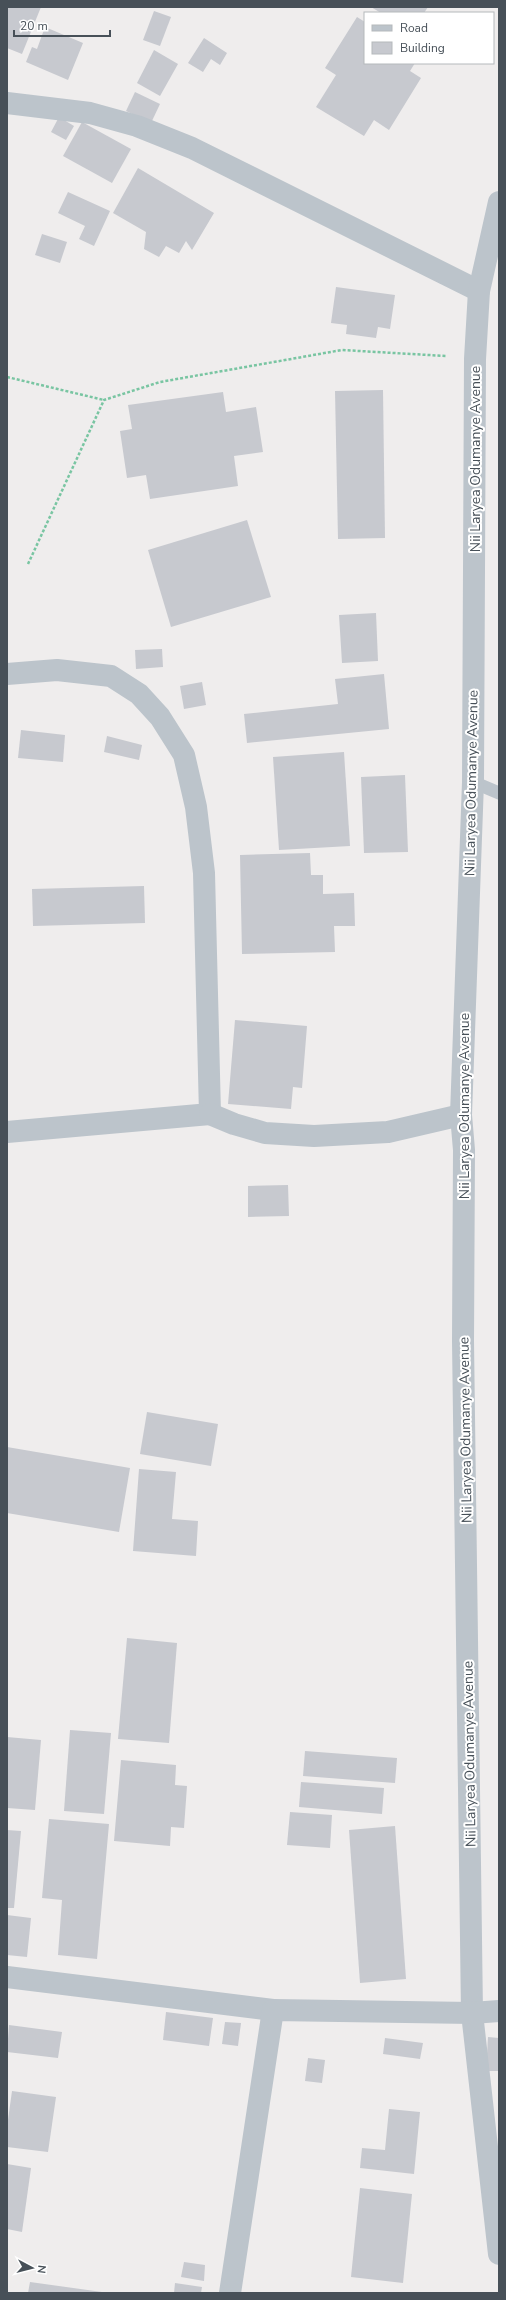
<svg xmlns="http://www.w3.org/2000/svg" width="506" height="2300" font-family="'Nunito Sans',sans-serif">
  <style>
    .building { fill: #c7c9cf }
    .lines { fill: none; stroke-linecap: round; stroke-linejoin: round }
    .path { stroke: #79c5a2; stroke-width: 2.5; stroke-dasharray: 3 2; stroke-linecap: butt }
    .lane { stroke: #bcc4cb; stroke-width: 13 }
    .street { stroke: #bcc4cb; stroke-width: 22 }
    .labels { text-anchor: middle; stroke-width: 4; stroke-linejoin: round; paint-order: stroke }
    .street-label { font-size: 14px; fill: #475058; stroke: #fff }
  </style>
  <rect width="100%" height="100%" fill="#efeded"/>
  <!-- building -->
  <g class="building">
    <path d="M7,7H41L22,54L7,48Z"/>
    <path d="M371,7H428L424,13H381Z"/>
    <path d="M154,11L171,17L160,46L143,40Z"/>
    <path d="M357,17L365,22V63H415L410,71L421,78L389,130L374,120L364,136L316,107L336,75L325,68Z"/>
    <path d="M45,27L83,43L68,80L26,62L32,47L37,49Z"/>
    <path d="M204,38L227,53L220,65L211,59L203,72L188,63Z"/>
    <path d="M154,50L178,64L160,96L137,83Z"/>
    <path d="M135,92L160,104L151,123L126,111Z"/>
    <path d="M59,117L74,126L66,140L51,132Z"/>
    <path d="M82,122L131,149L112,183L63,156Z"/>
    <path d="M138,168L214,213L192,250L186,241L179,253L166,246L159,257L144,249L146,232L113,213Z"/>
    <path d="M68,192L110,211L94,246L79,239L85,226L58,213Z"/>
    <path d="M42,234L67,242L60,263L35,255Z"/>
    <path d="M336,287L395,295L390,329L378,327L376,338L346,334L347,325L331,323Z"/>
    <path d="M383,390L385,538L338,539L335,391Z"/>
    <path d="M223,392L226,412L256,407L263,452L234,456L238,486L150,499L146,475L127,478L120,431L132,429L128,405Z"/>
    <path d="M247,520L271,597L171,627L148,550Z"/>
    <path d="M376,613L378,661L342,663L339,615Z"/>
    <path d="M162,649L163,667L136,669L135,650Z"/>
    <path d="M384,674L389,729L247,743L244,714L338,704L335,679Z"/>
    <path d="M202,682L206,705L184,709L180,686Z"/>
    <path d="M21,730L65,735L63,762L18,758Z"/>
    <path d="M107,736L142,745L139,760L104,752Z"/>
    <path d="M344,752L350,846L279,850L273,757Z"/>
    <path d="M405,775L408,852L364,853L361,777Z"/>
    <path d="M310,853L311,875H323V894L354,893L355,926H334L335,952L242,954L240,855Z"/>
    <path d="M144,886L145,923L33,926L32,889Z"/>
    <path d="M235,1020L307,1026L302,1088L293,1087L291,1109L228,1104Z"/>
    <path d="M288,1185L289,1216L248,1217V1186Z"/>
    <path d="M147,1412L218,1424L211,1466L140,1454Z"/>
    <path d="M7,1447L130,1468L119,1532L7,1513Z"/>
    <path d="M139,1469L176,1472L172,1519L198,1521L196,1556L133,1551Z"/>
    <path d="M127,1638L177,1643L169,1743L118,1739Z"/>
    <path d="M70,1730L111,1733L104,1814L64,1811Z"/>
    <path d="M7,1737L41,1740L35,1810L7,1808Z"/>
    <path d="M305,1751L397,1758L395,1783L303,1776Z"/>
    <path d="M121,1760L176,1765L175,1785L187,1786L184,1828L171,1827L170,1846L114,1841Z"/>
    <path d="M301,1782L384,1788L382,1814L299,1807Z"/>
    <path d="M290,1812L332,1815L330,1848L287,1845Z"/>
    <path d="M49,1819L109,1824L97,1959L58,1955L62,1900L42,1898Z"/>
    <path d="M395,1826L406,1979L360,1983L349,1830Z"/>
    <path d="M7,1830L21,1831L14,1908H7Z"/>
    <path d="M7,1915L31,1918L27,1957L7,1955Z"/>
    <path d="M166,2012L213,2018L209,2046L163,2040Z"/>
    <path d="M225,2022L241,2023L238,2046L222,2044Z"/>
    <path d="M9,2025L62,2032L58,2058L7,2052Z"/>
    <path d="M488,2037L499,2038V2071H486Z"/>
    <path d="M385,2038L423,2043L420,2059L383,2054Z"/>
    <path d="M308,2058L325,2060L322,2083L305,2081Z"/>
    <path d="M12,2091L56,2097L48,2152L7,2147V2127Z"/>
    <path d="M389,2109L420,2112L414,2174L360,2168L362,2148L385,2150Z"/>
    <path d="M7,2164L31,2168L22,2232L7,2229Z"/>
    <path d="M360,2188L412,2194L403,2283L351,2277Z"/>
    <path d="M184,2262L205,2265L204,2281L181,2277Z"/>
    <path d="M30,2282L102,2292V2293H28Z"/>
    <path d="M175,2283L202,2287L201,2293H174Z"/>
  </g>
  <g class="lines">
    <!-- path -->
    <g class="path">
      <path d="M7,377L104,400"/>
      <path d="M28,564L104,400L160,382L342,350L446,356"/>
    </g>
    <!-- lane -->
    <path class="lane" d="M473,782L499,793"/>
    <!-- street -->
    <g class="street">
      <path d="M7,103L90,113L137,126L192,148L479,291"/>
      <path d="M499,202L479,291L475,359L473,782L461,1115L464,1150L463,1341L472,2013L499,2254"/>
      <path d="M7,674L57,670L111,676L139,694L160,717L184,755L196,807L204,873L210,1114L7,1132"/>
      <path d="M210,1114L234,1124L265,1133L314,1136L388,1132L461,1115"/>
      <path d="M7,1977L273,2010"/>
      <path d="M230,2293L273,2010L472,2013L499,2011"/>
    </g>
  </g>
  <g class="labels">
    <!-- street labels -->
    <g class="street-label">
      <text transform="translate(475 459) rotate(-90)" y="5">Nii Laryea Odumanye Avenue</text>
      <text transform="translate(471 783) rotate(-89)" y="5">Nii Laryea Odumanye Avenue</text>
      <text transform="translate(464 1106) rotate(-90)" y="5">Nii Laryea Odumanye Avenue</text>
      <text transform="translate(465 1430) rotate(-91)" y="5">Nii Laryea Odumanye Avenue</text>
      <text transform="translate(469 1754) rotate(-91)" y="5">Nii Laryea Odumanye Avenue</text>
    </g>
  </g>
  <!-- border -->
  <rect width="506" height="2300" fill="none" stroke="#475058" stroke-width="16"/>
  <!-- legend -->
  <rect x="364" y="12" width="130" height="52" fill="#ffffff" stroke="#b5b9bc"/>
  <rect x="372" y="25" width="20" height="6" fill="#bcc4cb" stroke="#b5b9bc"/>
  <text x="400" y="32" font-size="12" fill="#475058">Road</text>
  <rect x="372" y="42" width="20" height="12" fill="#c7c9cf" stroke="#b5b9bc"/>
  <text x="400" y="52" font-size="12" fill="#475058">Building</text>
  <!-- north arrow -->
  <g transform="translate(32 2268) rotate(97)" stroke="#ffffff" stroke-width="3" paint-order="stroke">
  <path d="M0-3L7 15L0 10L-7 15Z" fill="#475058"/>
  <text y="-6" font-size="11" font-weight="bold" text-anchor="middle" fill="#475058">N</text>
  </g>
  <!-- scale -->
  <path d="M14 30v6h96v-6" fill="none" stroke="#475058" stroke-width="2"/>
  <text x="20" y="30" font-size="12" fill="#475058" stroke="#ffffff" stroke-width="3" paint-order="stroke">20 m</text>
</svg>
